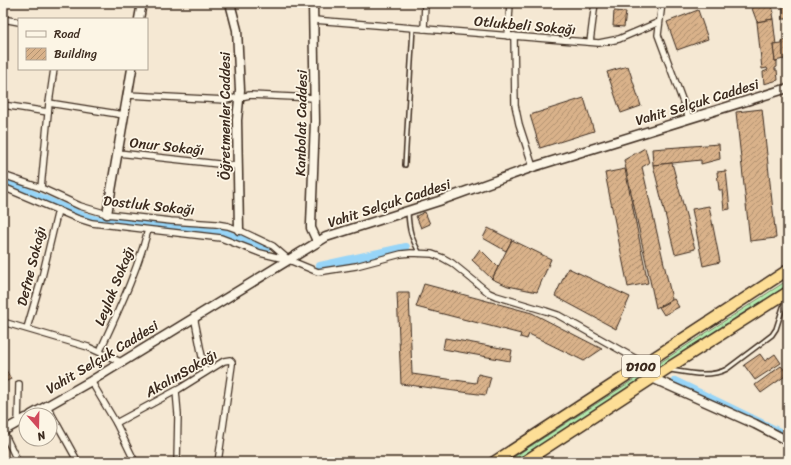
<svg xmlns="http://www.w3.org/2000/svg" width="791" height="465" font-family="Sriracha,sans-serif">
  <style>
    .grass { fill: url(#grass-tufts); stroke: #788c67 }
    .lines { fill: none; stroke-linecap: round; stroke-linejoin: round }
    .canal { stroke: #97d5f8; stroke-width: 8 }
    .building { fill: url(#building-hatch); stroke: #3b2a1e }
    .lane-casing { stroke: #3b2a1e; stroke-width: 6 }
    .street-casing { stroke: #3b2a1e; stroke-width: 8 }
    .secondary-casing { stroke: #3b2a1e; stroke-width: 11 }
    .highway-casing { stroke: #3b2a1e; stroke-width: 13 }
    .lane { stroke: #fcf5e5; stroke-width: 3 }
    .street { stroke: #fcf5e5; stroke-width: 5.5 }
    .secondary { stroke: #fcf5e5; stroke-width: 8 }
    .highway { stroke: #fdde96; stroke-width: 10 }
    .labels { text-anchor: middle; stroke-width: 3.5; stroke-linejoin: round; paint-order: stroke }
    .shield { fill: #fcf5e5; stroke: #75675a; stroke-width: 1 }
    .shield-label { font-size: 13px; font-weight: bold; fill: #3b2a1e }
    .street-label { font-size: 14px; fill: #3b2a1e; stroke: #fcf5e5 }
  </style>
  <defs>
    <pattern id="grass-tufts" width="24" height="20" patternUnits="userSpaceOnUse"><rect width="24" height="20" fill="#b5edb0"/><path d="M3 7l-1-3M5 7V3M7 7l1-3M15 17l-1-3M17 17v-4M19 17l1-3" fill="none" stroke="#9dcb97"/></pattern>
    <pattern id="building-hatch" width="6" height="6" patternUnits="userSpaceOnUse"><rect width="6" height="6" fill="#d9b28a"/><path d="M-1 1l2-2M0 6l6-6M5 7l2-2" fill="none" stroke="#b19170"/></pattern>
  </defs>
  <rect width="100%" height="100%" fill="#f5e8d3"/>
  <filter id="ink" filterUnits="userSpaceOnUse"><feTurbulence type="fractalNoise" baseFrequency=".025" numOctaves="2"/><feDisplacementMap in="SourceGraphic" scale="8" xChannelSelector="R" yChannelSelector="G"/><feConvolveMatrix kernelMatrix="1 2 1 2 8 2 1 2 1" color-interpolation-filters="sRGB"/></filter>
  <g filter="url(#ink)">
    <!-- grass -->
    <path class="grass" d="M788,280V285L514,462H506Z"/>
    <g class="lines">
      <!-- canal -->
      <g class="canal">
        <path d="M3,181L78,214L97,220L224,233L266,249"/>
        <path d="M320,266L406,247"/>
        <path d="M675,381L788,436"/>
      </g>
    </g>
    <!-- building -->
    <g class="building">
      <path d="M750,3H771L774,13L772,14L773,19L757,22Z"/>
      <rect x="783" y="5" width="5" height="14"/>
      <path d="M698,10L708,39L677,50L667,22Z"/>
      <path d="M614,11L626,12L624,27L613,26Z"/>
      <path d="M773,19L776,45H773L775,61H777V67L775,68V70H777L778,80L764,84L763,72L768,70L767,68L762,69L757,22Z"/>
      <path d="M788,40V61L784,59L775,61L773,45L782,44V41Z"/>
      <path d="M628,66L641,106L621,113L607,72Z"/>
      <path d="M584,98L594,131L540,148L530,115Z"/>
      <path d="M762,109L776,238L750,241L736,112Z"/>
      <path d="M719,144L720,159L701,164V160L653,165L652,149Z"/>
      <path d="M645,148L649,163L642,167L672,299L656,308L624,160Z"/>
      <path d="M672,163L695,249L675,254L653,165Z"/>
      <path d="M625,169L648,283L628,287L605,173Z"/>
      <path d="M726,171L730,209L724,210L722,190H719L717,172Z"/>
      <path d="M709,206L720,262L703,266L692,209Z"/>
      <path d="M425,212L430,224L421,228L416,216Z"/>
      <path d="M488,228L512,240L506,251L483,238Z"/>
      <path d="M512,240L551,259L537,292L508,286L492,279Z"/>
      <path d="M480,249L498,267L492,279L472,260Z"/>
      <path d="M568,268L630,297L616,329L555,296Z"/>
      <path d="M424,284L532,313L602,349L584,361L529,334L527,339L520,337L521,334L416,307Z"/>
      <path d="M397,293H409L412,374L476,383L478,374L491,377L486,395L401,384Z"/>
      <path d="M674,299L679,307L664,315L659,307Z"/>
      <path d="M445,338L512,350L510,361L443,349Z"/>
      <path d="M760,354L765,361L775,354L781,363L755,380L744,365Z"/>
      <path d="M3,365L11,379L3,383Z"/>
      <path d="M781,366L788,374L761,393L755,385Z"/>
    </g>
    <g class="lines">
      <!-- lane casing -->
      <g class="lane-casing">
        <g id="lane">
          <path d="M405,165L413,28"/>
          <path d="M408,212C409,231 411,237 420,254"/>
          <path d="M671,370C689,373 710,378 727,369L772,335L776,329L786,298"/>
        </g>
      </g>
      <!-- street casing -->
      <g class="street-casing">
        <g id="street">
          <path d="M662,3L658,35L689,118"/>
          <path d="M3,19L19,22"/>
          <path d="M314,20L599,43L619,39L659,22"/>
          <path d="M424,29L425,3"/>
          <path d="M508,36L510,3"/>
          <path d="M514,36L515,105L519,124L533,167"/>
          <path d="M590,42L595,3"/>
          <path d="M127,95L226,100L250,95L315,98"/>
          <path d="M49,103L124,115"/>
          <path d="M3,105L48,112"/>
          <path d="M118,153L237,166"/>
          <path d="M3,175L41,188L80,206L107,214L171,221L216,224L228,226L239,230L273,246L289,260"/>
          <path d="M3,187L76,218L92,223L221,238L260,253L289,260L318,272L356,266L401,254L411,253L432,254L443,258L452,263L489,293L496,296L546,311L558,315L645,364"/>
          <path d="M41,188L49,103L54,69"/>
          <path d="M194,316L205,372"/>
          <path d="M3,322L88,347L121,362"/>
          <path d="M27,328L42,277L58,210"/>
          <path d="M100,351C118,311 137,272 148,230"/>
          <path d="M91,381L116,423L135,462"/>
          <path d="M176,391L178,414L177,462"/>
          <path d="M47,406L78,462"/>
          <path d="M18,423L19,384"/>
          <path d="M116,423L179,389L224,361L230,360L232,362V365L218,462"/>
          <path d="M3,431L18,462"/>
        </g>
      </g>
      <!-- secondary casing -->
      <g class="secondary-casing">
        <g id="secondary">
          <path d="M230,3L237,30L240,90L237,120L239,230"/>
          <path d="M313,3L315,121L311,224V228L317,241"/>
          <path d="M139,19L142,3"/>
          <path d="M107,214L132,69"/>
          <path d="M652,378L755,424L788,441"/>
          <path d="M31,415L91,381L326,237L439,201L533,167L788,88"/>
          <path d="M3,431L26,418"/>
        </g>
      </g>
      <!-- highway casing -->
      <g class="highway-casing">
        <g id="highway">
          <path d="M494,462L788,270"/>
          <path d="M524,462L665,370L788,292"/>
        </g>
      </g>
      <!-- lane -->
      <use href="#lane" class="lane"/>
      <!-- street -->
      <use href="#street" class="street"/>
      <!-- secondary -->
      <use href="#secondary" class="secondary"/>
      <!-- highway -->
      <use href="#highway" class="highway"/>
    </g>
  </g>
  <g class="labels">
    <!-- shield labels -->
    <rect class="shield" x="622" y="355" width="38" height="22" rx="3"/>
    <g class="shield-label">
      <text x="641" y="371">D100</text>
    </g>
    <!-- street labels -->
    <g class="street-label">
      <text transform="translate(525 25) rotate(5)" y="5">Otlukbeli Sokağı</text>
      <text transform="translate(697 102) rotate(-17)" y="5">Vahit Selçuk Caddesi</text>
      <text transform="translate(225 116) rotate(-90)" y="5">Öğretmenler Caddesi</text>
      <text transform="translate(301 123) rotate(-89)" y="5">Kanbolat Caddesi</text>
      <text transform="translate(167 146) rotate(6)" y="5">Onur Sokağı</text>
      <text transform="translate(389 203) rotate(-18)" y="5">Vahit Selçuk Caddesi</text>
      <text transform="translate(149 205) rotate(6)" y="5">Dostluk Sokağı</text>
      <text transform="translate(31 266) rotate(-76)" y="5">Defne Sokağı</text>
      <text transform="translate(114 286) rotate(-68)" y="5">Leylak Sokağı</text>
      <text transform="translate(102 357) rotate(-31)" y="5">Vahit Selçuk Caddesi</text>
      <text transform="translate(181 373) rotate(-30)" y="5">AkalınSokağı</text>
    </g>
  </g>
  <!-- margin -->
  <rect width="791" height="465" fill="none" stroke="#fcf5e5" stroke-width="16"/>
  <rect x="8" y="8" width="775" height="449" fill="none" stroke="#3b2a1e" stroke-width="1.5" filter="url(#ink)"/>
  <!-- legend -->
  <rect x="18" y="18" width="130" height="52" fill="#fcf5e5" stroke="#afa495"/>
  <rect x="26" y="31" width="20" height="6" fill="#fcf5e5" stroke="#afa495"/>
  <text x="54" y="38" font-size="12" fill="#3b2a1e">Road</text>
  <rect x="26" y="48" width="20" height="12" fill="url(#building-hatch)" stroke="#afa495"/>
  <text x="54" y="58" font-size="12" fill="#3b2a1e">Building</text>
  <!-- north arrow -->
  <g transform="translate(38 427) rotate(160)"><circle r="19" fill="#fcf5e5" stroke="#afa495"/>
  <path d="M0-3L7 15L0 10L-7 15Z" fill="#d1495b"/>
  <text y="-6" font-size="11" font-weight="bold" text-anchor="middle" fill="#3b2a1e">N</text>
  </g>
</svg>
